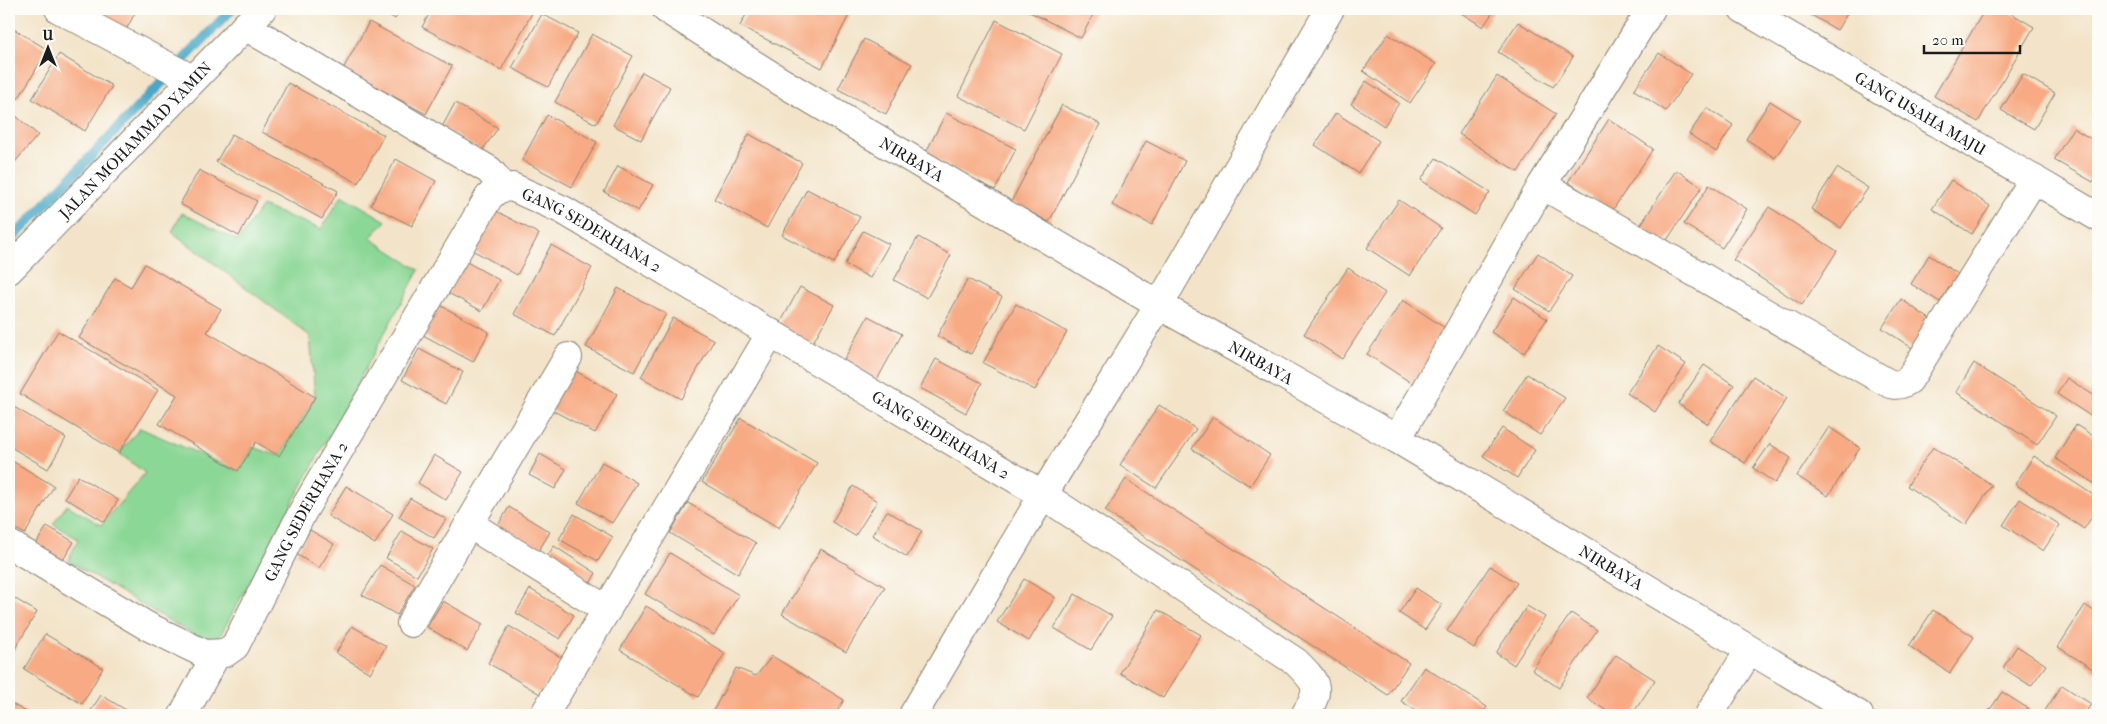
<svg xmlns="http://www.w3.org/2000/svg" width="2107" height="724" font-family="'IM FELL French Canon',serif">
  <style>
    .green { fill: #8bd795; stroke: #547a58 }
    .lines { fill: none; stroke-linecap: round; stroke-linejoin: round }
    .stream { stroke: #47a8c7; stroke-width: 10 }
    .building { fill: #f7aa83 }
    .minor-casing { stroke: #888072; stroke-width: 30 }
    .minor { stroke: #fff; stroke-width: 28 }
    .labels { text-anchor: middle; stroke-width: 4.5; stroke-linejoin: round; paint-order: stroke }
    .street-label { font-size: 16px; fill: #1c1c1c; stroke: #fdfcf7 }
  </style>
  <rect width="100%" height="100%" fill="#fdfcf7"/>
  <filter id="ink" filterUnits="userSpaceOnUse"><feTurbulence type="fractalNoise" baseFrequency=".02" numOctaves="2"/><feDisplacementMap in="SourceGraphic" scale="10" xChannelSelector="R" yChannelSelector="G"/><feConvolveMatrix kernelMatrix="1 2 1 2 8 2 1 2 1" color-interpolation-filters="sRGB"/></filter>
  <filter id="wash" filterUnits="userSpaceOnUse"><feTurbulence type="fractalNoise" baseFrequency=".0096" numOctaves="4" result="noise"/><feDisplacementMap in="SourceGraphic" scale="20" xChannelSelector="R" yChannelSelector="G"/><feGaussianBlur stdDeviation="1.12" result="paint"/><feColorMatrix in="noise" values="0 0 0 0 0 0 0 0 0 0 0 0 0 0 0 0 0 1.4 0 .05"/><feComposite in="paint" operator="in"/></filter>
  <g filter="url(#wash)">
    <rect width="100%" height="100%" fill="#f3e4c9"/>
    <!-- green -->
    <path class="green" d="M342,195L386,221L370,238L419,270L214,647L68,561L78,539L53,524L67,505L101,525L145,473L119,453L140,428L238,471L253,447L279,456L315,397L310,336L172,232L182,213L238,241L262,206L321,229Z"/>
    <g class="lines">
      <!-- stream -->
      <path class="stream" d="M9,242L232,9"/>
    </g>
    <g id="blocks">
      <!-- building -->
      <g class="building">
        <path d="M87,9H137L125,32Z"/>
        <path d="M380,9H402L395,19Z"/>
        <path d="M432,9H524L532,13L501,70L422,27Z"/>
        <path d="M749,9H842L850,13L822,68L740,26Z"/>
        <path d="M1024,9H1096L1081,38Z"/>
        <path d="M1455,9H1495L1483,27Z"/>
        <path d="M1801,9H1850L1837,30Z"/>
        <path d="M1985,9H2004L2034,27L1978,122L1934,96Z"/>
        <path d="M542,14L578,33L548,87L512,68Z"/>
        <path d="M996,20L1062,54L1024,129L958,96Z"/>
        <path d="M369,22L452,66L426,114L343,69Z"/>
        <path d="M1518,22L1573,57L1553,87L1498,52Z"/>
        <path d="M9,26L48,50L18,99L9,94Z"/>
        <path d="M592,34L633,56L596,124L555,102Z"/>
        <path d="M1388,34L1436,64L1410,103L1363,71Z"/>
        <path d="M864,39L912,64L886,114L838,89Z"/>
        <path d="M1659,53L1691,74L1666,111L1634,90Z"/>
        <path d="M59,54L112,86L85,131L32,99Z"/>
        <path d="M642,72L670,87L641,140L613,125Z"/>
        <path d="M2023,74L2055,93L2034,129L2001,110Z"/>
        <path d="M1497,76L1556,114L1518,172L1459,134Z"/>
        <path d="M1366,81L1399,103L1384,126L1351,104Z"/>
        <path d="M288,83L384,135L358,183L262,132Z"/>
        <path d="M1770,101L1800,120L1775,158L1746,139Z"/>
        <path d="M455,103L498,128L482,151L442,127Z"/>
        <path d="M1062,105L1100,124L1049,222L1011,202Z"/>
        <path d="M1707,108L1733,125L1716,152L1689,134Z"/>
        <path d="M9,110L38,135L9,169Z"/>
        <path d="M946,113L1016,149L995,190L925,154Z"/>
        <path d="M1336,113L1379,141L1358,173L1315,145Z"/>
        <path d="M547,115L597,142L572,187L522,160Z"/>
        <path d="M1609,119L1653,149L1612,211L1568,182Z"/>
        <path d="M2073,128L2098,143V174L2093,182L2054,160Z"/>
        <path d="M232,134L338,191L322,219L216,162Z"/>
        <path d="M749,134L802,163L767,228L714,199Z"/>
        <path d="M1146,141L1185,161L1152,225L1112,205Z"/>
        <path d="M1436,158L1490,192L1475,215L1421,180Z"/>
        <path d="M396,159L436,181L412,226L371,205Z"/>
        <path d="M618,166L653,185L638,211L604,192Z"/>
        <path d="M1837,168L1868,188L1841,228L1811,209Z"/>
        <path d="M199,170L257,201L239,236L180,204Z"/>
        <path d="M1676,170L1702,187L1665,243L1640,226Z"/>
        <path d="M1951,180L1990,206L1972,234L1932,209Z"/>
        <path d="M1709,185L1747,209L1722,248L1684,224Z"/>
        <path d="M807,189L860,217L834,263L782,235Z"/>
        <path d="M1399,200L1441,228L1410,276L1367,248Z"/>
        <path d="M487,206L539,234L517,275L465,246Z"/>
        <path d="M1769,207L1837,251L1802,305L1733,260Z"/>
        <path d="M863,231L889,244L870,278L845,264Z"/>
        <path d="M918,237L951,255L927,298L894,280Z"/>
        <path d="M551,245L592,268L555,336L514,314Z"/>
        <path d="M1538,253L1572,276L1549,311L1515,289Z"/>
        <path d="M1929,255L1958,274L1940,302L1911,284Z"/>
        <path d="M465,261L499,280L482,311L448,293Z"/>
        <path d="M145,264L221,309L207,332L315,397L279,456L256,442L238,471L159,424L177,395L79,338L115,278L131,287Z"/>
        <path d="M1348,268L1385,293L1342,359L1304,334Z"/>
        <path d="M968,279L1002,297L971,354L937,336Z"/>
        <path d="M800,287L834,305L808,351L775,333Z"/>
        <path d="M618,288L666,314L634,372L586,347Z"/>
        <path d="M1514,297L1547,319L1524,353L1491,332Z"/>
        <path d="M1901,299L1931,320L1912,348L1882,328Z"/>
        <path d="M1403,300L1448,330L1413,384L1367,354Z"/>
        <path d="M1016,304L1067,332L1035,390L983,363Z"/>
        <path d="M440,305L489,332L473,362L423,335Z"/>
        <path d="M868,316L902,334L872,389L838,371Z"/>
        <path d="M673,318L714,340L681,399L641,377Z"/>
        <path d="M58,331L158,390L119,453L20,394Z"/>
        <path d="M1658,346L1686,364L1655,412L1627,393Z"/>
        <path d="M419,349L463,372L446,404L402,380Z"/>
        <path d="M936,359L982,383L966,413L920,388Z"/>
        <path d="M1974,363L2056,416L2037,445L1956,392Z"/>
        <path d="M1704,365L1734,385L1708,424L1678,404Z"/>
        <path d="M572,369L617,394L595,433L550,409Z"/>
        <path d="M1527,374L1565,398L1540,435L1503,411Z"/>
        <path d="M1753,376L1787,398L1745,463L1710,441Z"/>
        <path d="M2067,378L2098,398V421L2057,394Z"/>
        <path d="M9,404L66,438L48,469L9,446Z"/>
        <path d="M1159,405L1196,429L1156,488L1120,465Z"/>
        <path d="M1213,417L1270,455L1250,486L1192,449Z"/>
        <path d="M741,418L817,463L779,528L702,482Z"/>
        <path d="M2076,425L2098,439V486L2055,458Z"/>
        <path d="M1829,427L1860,448L1828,496L1797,476Z"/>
        <path d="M1502,428L1535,450L1517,478L1483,456Z"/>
        <path d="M1770,444L1791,458L1775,483L1753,468Z"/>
        <path d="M1933,447L1992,485L1966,525L1907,486Z"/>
        <path d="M540,454L566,469L555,489L529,475Z"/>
        <path d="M434,455L463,472L446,500L418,483Z"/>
        <path d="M2034,456L2098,498V507L2084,529L2015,484Z"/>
        <path d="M9,459L54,486L25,534L9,525Z"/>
        <path d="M602,462L637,483L612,523L578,503Z"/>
        <path d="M78,476L118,500L105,522L65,498Z"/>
        <path d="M1126,479L1409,663L1388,695L1105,511Z"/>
        <path d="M346,486L393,514L375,544L328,516Z"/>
        <path d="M853,486L877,501L855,536L832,522Z"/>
        <path d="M410,498L446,519L434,538L399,517Z"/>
        <path d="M2020,499L2060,525L2043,551L2003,525Z"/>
        <path d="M688,503L756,543L738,574L670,533Z"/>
        <path d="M509,507L550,532L536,555L494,532Z"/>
        <path d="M887,511L922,531L907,557L872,535Z"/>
        <path d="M574,514L613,537L598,561L559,539Z"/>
        <path d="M47,526L74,542L57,570L30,554Z"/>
        <path d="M310,530L334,544L319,568L296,554Z"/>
        <path d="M402,531L433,549L417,576L386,558Z"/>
        <path d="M554,546L596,573L587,589L544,561Z"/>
        <path d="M821,549L885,587L846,652L782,614Z"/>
        <path d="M670,553L739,595L714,635L645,594Z"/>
        <path d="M380,565L415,585L397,615L362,595Z"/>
        <path d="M1490,566L1517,583L1474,648L1447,631Z"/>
        <path d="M1024,579L1055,597L1029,641L997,622Z"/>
        <path d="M1416,588L1442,605L1425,630L1399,613Z"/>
        <path d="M530,589L574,615L560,639L516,613Z"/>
        <path d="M1075,594L1112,616L1091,650L1054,628Z"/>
        <path d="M9,595L37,612L9,659Z"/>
        <path d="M443,601L483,624L467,651L427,627Z"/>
        <path d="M2085,605L2098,614V668L2096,671L2058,647Z"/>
        <path d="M646,606L725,653L698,697L620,650Z"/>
        <path d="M1527,606L1545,617L1514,665L1496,653Z"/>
        <path d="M1158,610L1201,635L1163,698L1120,673Z"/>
        <path d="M1933,610L1974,637L1950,673L1909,646Z"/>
        <path d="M1571,613L1597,630L1559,688L1532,670Z"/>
        <path d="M352,626L386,646L370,673L336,653Z"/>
        <path d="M509,626L562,658L540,694L488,663Z"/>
        <path d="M45,634L103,668L82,704L24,669Z"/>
        <path d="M2017,646L2046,665L2031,686L2003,668Z"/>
        <path d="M1616,655L1655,680L1632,715H1613L1587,698Z"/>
        <path d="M772,656L844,700L835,715L800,713L799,715H715L712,713L736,668L756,676Z"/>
        <path d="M1424,667L1487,707L1482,715H1423L1401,701Z"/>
        <path d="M2062,685L2091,704L2084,715H2042Z"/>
        <path d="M2002,692L2029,709L2024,715H1986Z"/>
        <path d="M101,695L131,713L129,715H88Z"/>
        <path d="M9,702L31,715H9Z"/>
      </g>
    </g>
  </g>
  <g filter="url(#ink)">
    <use href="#blocks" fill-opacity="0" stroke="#888072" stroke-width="1"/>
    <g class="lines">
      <!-- minor casing -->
      <g class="minor-casing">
        <g id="minor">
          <path d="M59,9L192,79"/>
          <path id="s1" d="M666,9L780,81L1159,305L1397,439L1859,715"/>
          <path id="s2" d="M1743,9L2098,217"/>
          <path d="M245,26L489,170L496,178L498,189"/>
          <path d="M1542,185L1879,378C1891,385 1897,388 1909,380L2034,179"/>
          <path id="s3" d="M9,270L262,9"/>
          <path d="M1397,439L1542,185L1651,9"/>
          <path d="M469,524L568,357"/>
          <path id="s4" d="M9,544L147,626L205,654L225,653L235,646L303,511L489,197L498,189L512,187L563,210L1043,495L1296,662C1317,683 1322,688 1305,715"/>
          <path d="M411,623L469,524L607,610"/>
          <path d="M183,715L216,655"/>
          <path d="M544,715L771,333"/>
          <path d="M913,715L1043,495L1159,305L1330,9"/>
          <path d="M1709,715L1749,651"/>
        </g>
      </g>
      <!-- minor -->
      <use href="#minor" class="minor"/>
    </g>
  </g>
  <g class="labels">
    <!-- street labels -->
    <g class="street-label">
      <text dy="6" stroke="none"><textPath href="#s2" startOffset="206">GANG USAHA MAJU</textPath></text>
      <text dy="6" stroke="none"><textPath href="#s3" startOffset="181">JALAN MOHAMMAD YAMIN</textPath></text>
      <text dy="6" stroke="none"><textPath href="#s1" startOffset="288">NIRBAYA</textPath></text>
      <text dy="6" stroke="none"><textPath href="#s4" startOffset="890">GANG SEDERHANA 2</textPath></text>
      <text dy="6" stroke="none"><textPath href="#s1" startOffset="692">NIRBAYA</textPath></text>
      <text dy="6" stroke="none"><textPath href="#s4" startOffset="1295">GANG SEDERHANA 2</textPath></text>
      <text dy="6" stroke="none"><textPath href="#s4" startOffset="409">GANG SEDERHANA 2</textPath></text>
      <text dy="6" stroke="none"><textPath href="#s1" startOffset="1098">NIRBAYA</textPath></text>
    </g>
  </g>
  <!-- margin -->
  <rect width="2107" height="724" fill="none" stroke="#fdfcf7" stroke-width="30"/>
  <!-- north arrow -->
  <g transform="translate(48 48)" stroke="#fdfcf7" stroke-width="4" paint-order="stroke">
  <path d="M0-4L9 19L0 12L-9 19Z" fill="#1c1c1c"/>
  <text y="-8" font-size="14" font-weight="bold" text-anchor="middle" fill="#1c1c1c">U</text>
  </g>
  <!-- scale -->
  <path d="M1924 45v8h96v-8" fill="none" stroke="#1c1c1c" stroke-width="2.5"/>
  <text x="1932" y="45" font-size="15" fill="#1c1c1c" stroke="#fdfcf7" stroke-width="4" paint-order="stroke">20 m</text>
</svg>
